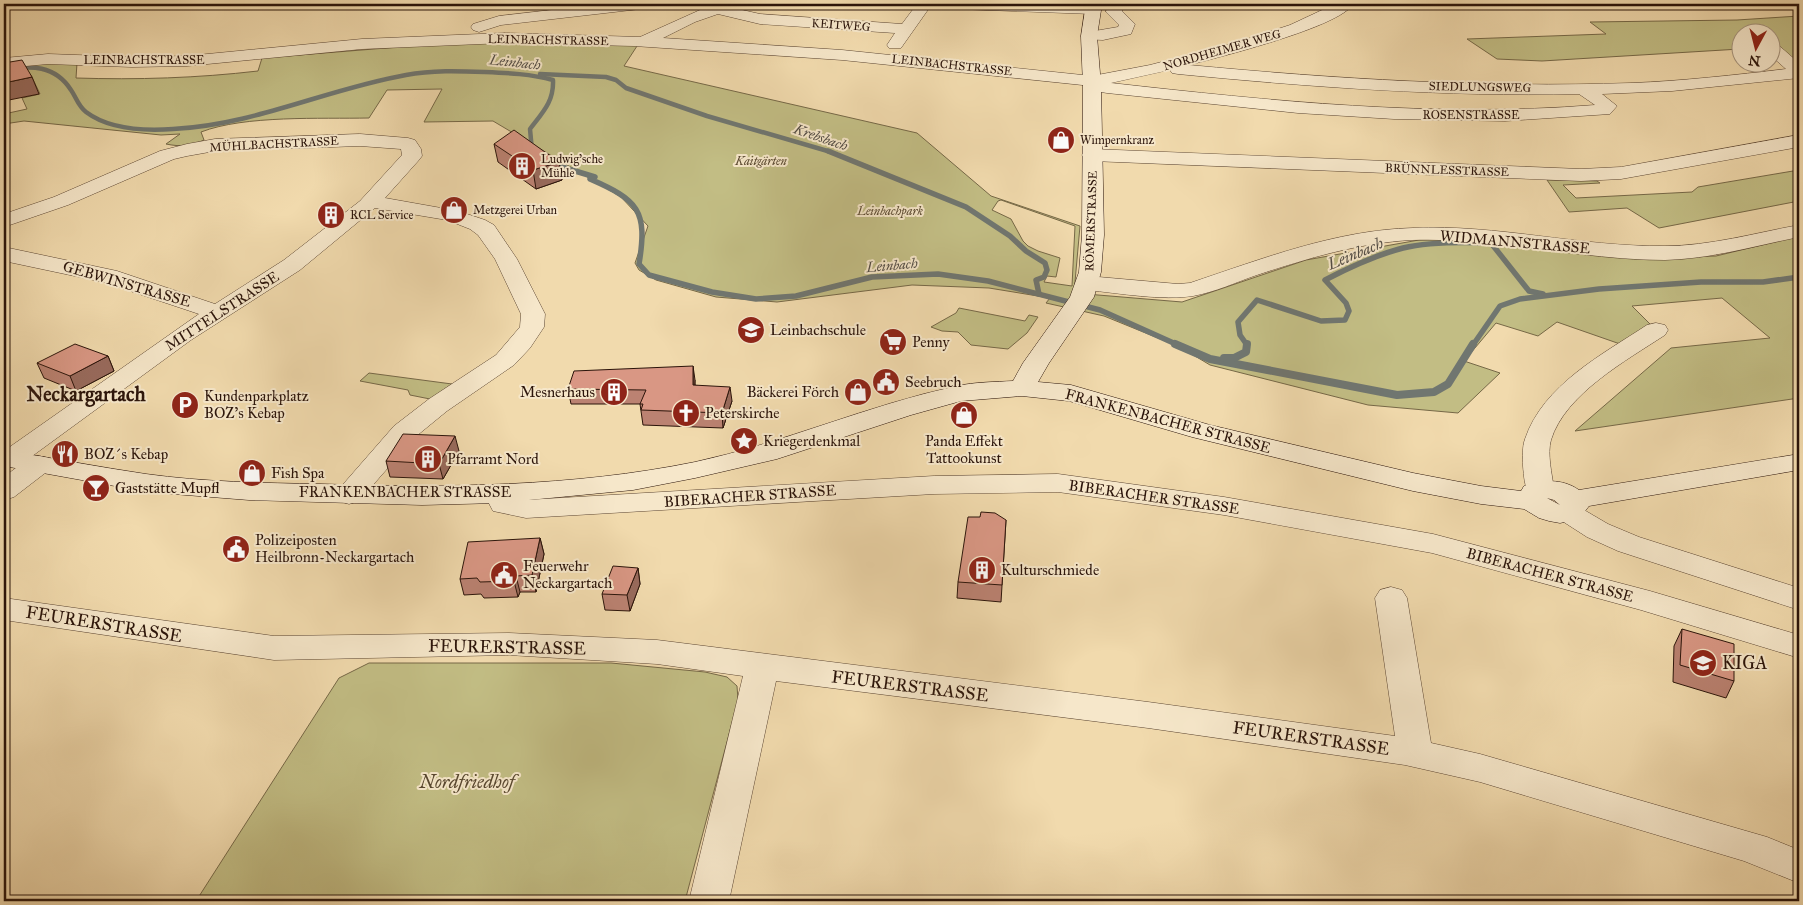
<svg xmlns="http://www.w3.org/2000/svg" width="1803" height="905" font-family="'IM FELL Great Primer',serif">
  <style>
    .green { fill: #c2bd84; stroke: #766847; fill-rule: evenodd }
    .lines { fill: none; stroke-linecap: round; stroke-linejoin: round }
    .stream-far2 { stroke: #707670; stroke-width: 4.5 }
    .stream-far1 { stroke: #707670; stroke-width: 5.5 }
    .stream { stroke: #707670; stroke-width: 8 }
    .street-casing { stroke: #5c4633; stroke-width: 1 }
    .secondary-casing { stroke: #2b140a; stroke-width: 1 }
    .street { fill: #f6e7ca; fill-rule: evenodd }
    .secondary { fill: #f6e7ca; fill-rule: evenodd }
    .wall { fill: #bb8272; stroke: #2b140a }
    .shaded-wall { fill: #986a5c; stroke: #2b140a }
    .building { fill: #d99784; stroke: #2b140a }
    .labels { text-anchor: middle; stroke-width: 4; stroke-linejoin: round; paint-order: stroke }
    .far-street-label { font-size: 12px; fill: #2b140a; stroke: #f6e7ca }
    .far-poi-label { font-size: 12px; fill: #2b140a; stroke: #f6e7ca; text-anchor: start }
    .far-park-label { font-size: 12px; font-style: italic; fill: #58472f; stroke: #f6e7ca }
    .far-water-label { font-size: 14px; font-style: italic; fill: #534d46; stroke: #f6e7ca }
    .street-label { font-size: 15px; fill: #2b140a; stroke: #f6e7ca }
    .poi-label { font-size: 15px; fill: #2b140a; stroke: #f6e7ca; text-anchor: start }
    .water-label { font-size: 16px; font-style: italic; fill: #534d46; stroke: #f6e7ca }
    .near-street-label { font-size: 18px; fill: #2b140a; stroke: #f6e7ca }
    .near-poi-label { font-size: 18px; fill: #2b140a; stroke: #f6e7ca; text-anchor: start }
    .near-park-label { font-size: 18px; font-style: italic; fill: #58472f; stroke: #f6e7ca }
    .district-label { font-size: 20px; font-weight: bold; fill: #2b140a; stroke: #f6e7ca }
  </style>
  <rect width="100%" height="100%" fill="#f1daad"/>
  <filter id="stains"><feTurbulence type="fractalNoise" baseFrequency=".004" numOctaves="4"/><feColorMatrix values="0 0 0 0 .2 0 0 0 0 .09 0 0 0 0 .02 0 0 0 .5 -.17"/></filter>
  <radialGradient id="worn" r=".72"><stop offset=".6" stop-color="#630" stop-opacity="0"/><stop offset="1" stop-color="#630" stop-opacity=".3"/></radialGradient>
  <!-- green -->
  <g class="green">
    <path d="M1799,16V69L1776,46L1771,47L1770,32H1740V49L1542,61L1497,59L1467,39L1606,34L1590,22L1737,20Z"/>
    <path d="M461,42L639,43L624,66L917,133L991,196L1080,226L1074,293L1182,302L1306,260L1419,240H1483L1658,258L1716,256L1799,236V398L1575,431L1671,348L1770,338L1722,298L1632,306L1654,328L1623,345L1557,322L1538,336L1496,323L1464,361L1500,373L1458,413L1368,405L1210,365L1180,347L1104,316L1046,303L1050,298L989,288L912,285L777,302L716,297L656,280L639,270L635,263L648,226L621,197L493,121L424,122L442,89L387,90L369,118C321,119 245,115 201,132L204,140C191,146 180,147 166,144L180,134L161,135L24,121L4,124V114L27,109L22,98L40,94L31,75L4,67L35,62L77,63L76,78C137,80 198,78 258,71L262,58ZM1001,200L1075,226L1072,286L1044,282L1047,276L1056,277L1060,258L1038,251L1028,246L1023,241L1011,219L992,210L998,201Z"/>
    <path d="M1799,170V201L1659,228L1627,208L1569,212L1547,180L1597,181L1600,183L1563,185L1576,198L1692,192L1698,187Z"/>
    <path d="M959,308L1025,321L1029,315L1038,317L1027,333L1008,349L971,345L958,332L942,331L931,327L956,313Z"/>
    <path d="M369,373L452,384L430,399L410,395L408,390L360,381Z"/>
    <path d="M369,663H611L705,672L727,677L737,686L738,700L685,901H196L339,678Z"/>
  </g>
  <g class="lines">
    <!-- stream-far2 -->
    <g class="stream-far2">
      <path d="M4,70C31,65 55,65 71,90C76,97 78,106 86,112C110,130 145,131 173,129C254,125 327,89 406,75C432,70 459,71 485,72C508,73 531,74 553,80C554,102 542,113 530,129L532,151"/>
      <path d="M540,74L606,77L616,80L626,88L707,116L831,152"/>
    </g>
    <!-- stream-far1 -->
    <g class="stream-far1">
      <path d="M828,151L966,207L1010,236L1026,251L1045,263L1047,270L1044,277L1036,280L1039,294"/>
      <path d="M552,164L595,177L590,179C638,200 648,210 639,264L649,275L712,292L756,299L796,296L872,277L938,274L988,281L1100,310L1178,345"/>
      <path d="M1247,345L1240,335L1238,322L1257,300L1321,321L1345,320L1349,311L1346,303L1325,280C1350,267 1376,255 1403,248C1428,242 1465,242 1491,243L1529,291L1543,294"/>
      <path d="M1473,345L1500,306L1520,299L1599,289L1701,282H1763L1799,277"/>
    </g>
    <!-- stream -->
    <g class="stream">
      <path d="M1175,344L1210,359L1397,395L1434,392L1448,384L1473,344"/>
      <path d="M1224,358H1234L1246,352L1247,344"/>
    </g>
    <!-- street casing -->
    <g class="street-casing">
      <g id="street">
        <path d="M604,4H648L645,7L640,9L501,25L479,32L473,30L471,27L473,24L499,16Z"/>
        <path d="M689,4H727L729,7L760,14L902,24L917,4H932L901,48H889L887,45L895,33L760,24L718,14L695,22L663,38L842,50L1092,76L1150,65L1238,42L1290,25L1335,4H1353C1340,27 1219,57 1189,65C1336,79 1484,88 1631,83C1683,81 1735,75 1786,69L1770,55V41L1776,43L1799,63V78L1672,91L1602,94L1617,106L1610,114L1505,121L1394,119L1298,113L1107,93L1101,92L1098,88L1100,85L1092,86L842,60L634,46L504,43L362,49L187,66L132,67L48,64L4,68V58L48,54L132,57L187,56L362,39L504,33L640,37L700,10L691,7ZM1170,70L1172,73L1178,74C1311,87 1445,97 1579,94L1595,105C1433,118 1272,101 1111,83Z"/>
        <path d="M951,4H1075L1098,6L1101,9L1098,12L1093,14L959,9L954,7Z"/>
        <path d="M1108,4H1122V11L1135,24L1131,34L1103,40L1083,39L1081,36L1083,33L1118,27L1119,25L1106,12Z"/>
        <path d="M360,134L408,138L415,140L421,149L422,156L419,160L385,198L458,211L485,220L494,225L517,259L545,314L544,327L530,348L514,365L447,411L414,438L359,501L349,504L339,501L335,495L339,489L394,426L429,399L496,355L520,327L521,314L495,259L478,235L470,229L447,220L375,208L300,270L191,340L20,465L10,467L4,466V451L199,314L103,282L4,261V247L117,271L215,304L284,260L360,201L402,155L401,149L360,146L215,151L187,156L174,159L68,205L4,227V214L54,197L160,151L187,144L215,139Z"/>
        <path d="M1799,135V147L1621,179L1581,181L1092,161L1085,159L1082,155L1085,151L1092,149L1581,169L1621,167Z"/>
        <path d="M1799,225V237C1755,246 1710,259 1665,260C1580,260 1497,237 1412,240C1359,243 1308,258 1257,275C1236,282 1215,292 1193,296C1163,301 1118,293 1087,290L1079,288L1076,283L1079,278L1087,276L1178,284L1190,283C1262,259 1336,230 1413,228C1497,224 1580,247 1665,246C1710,246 1755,233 1799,225Z"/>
        <path d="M1656,323L1665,325L1668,330L1665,335C1627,360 1565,394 1551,440C1547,454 1552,474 1554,489L1550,495L1540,498L1530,495C1524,486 1524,476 1523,466C1523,457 1522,447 1525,439C1543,385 1603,354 1647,325Z"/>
        <path d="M39,456L49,458L53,464L49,470L14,497L4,500V477L29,458Z"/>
        <path d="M1058,474L1224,497L1433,534L1650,591L1799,635V658L1641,610L1432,553L1224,515L1058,492L934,494L526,518L493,511L484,494L488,488L498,485L508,488L514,498L526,500L934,476Z"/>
        <path d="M1569,504L1579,507L1608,524L1639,537L1799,588V610L1618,551L1587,537L1559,519L1554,513L1559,507Z"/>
        <path d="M1391,587L1402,590L1407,598L1431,743L1480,754L1767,837L1799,850V883L1744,861L1480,782L1405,765L1148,728L776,681L729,901H689L743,676L657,664L509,655L274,660L4,620V598L274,636L509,633L657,640L1148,702L1395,736L1375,598L1380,590Z"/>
      </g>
    </g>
    <!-- secondary casing -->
    <g class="secondary-casing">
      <path id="secondary" d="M1086,4H1102L1097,36L1101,86L1104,235L1101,272L1094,297L1049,363L1038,382L1071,385L1210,425L1413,473L1481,486L1521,491L1524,486C1542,480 1562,478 1579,490L1799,454V470L1589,506L1579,519L1560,523L1549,521L1539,518L1524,509L1481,504L1413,491L1192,437L1069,401L1022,396L961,401L911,415L777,459L695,478L633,490L498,503L422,505L249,500L148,492L4,466V450C51,458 99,467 146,474C203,482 263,483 321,484C446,488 572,487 695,462C784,443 868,405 957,386C975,382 995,382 1013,381L1023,363L1070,297L1079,272L1082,235L1083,86L1081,36ZM1547,498L1554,500L1560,505Z"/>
    </g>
    <!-- street -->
    <use href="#street" class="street"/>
    <!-- secondary -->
    <use href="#secondary" class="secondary"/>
  </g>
  <!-- wall -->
  <g class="wall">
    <path d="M494,144L559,162L562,180L536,189L498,162Z"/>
    <path d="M108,356L114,371L76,391L44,378L37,363Z"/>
    <path d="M695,380V385L732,401L723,428L643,425L640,404H571L568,389Z"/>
    <path d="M459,451L443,479L390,477L386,461Z"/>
    <path d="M1006,520L1001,602L957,598L958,582Z"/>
    <path d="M540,538L544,554L536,592H520L518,597L484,598L481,594L464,595L460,579Z"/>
    <path d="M638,568L640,584L630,611L605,610L602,594Z"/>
    <path d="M1682,629L1734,681L1726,698L1673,682L1674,646Z"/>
  </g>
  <!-- shaded-wall -->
  <g class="shaded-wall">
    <path d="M32,77L39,94L4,101V83Z"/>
    <path d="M559,162L562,180L536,189L533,170Z"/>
    <path d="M108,356L114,371L76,391L70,376Z"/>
    <path d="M693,366L695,380L694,400L693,385Z"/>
    <path d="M730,387L732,401L723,428L722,413Z"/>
    <path d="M455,436L459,451L443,479L439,464Z"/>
    <path d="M540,538L544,554L536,592L532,575Z"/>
    <path d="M638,568L640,584L630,611L627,595Z"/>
    <path d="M516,576L520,592L518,597L514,581Z"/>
  </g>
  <!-- building -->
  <g class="building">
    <path d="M22,60L32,77L4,83V63Z"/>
    <path d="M514,130L559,162L533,170L494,144Z"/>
    <path d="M75,344L108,356L70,376L37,363Z"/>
    <path d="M693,366V385L730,387L722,413L641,410L643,404H640L646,390L568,389L574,371Z"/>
    <path d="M403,434L455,436L439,464L386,461Z"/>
    <path d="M981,512L995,513L1006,520L1002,585L958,582L968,517H980Z"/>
    <path d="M540,538L532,575L516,576L514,581L480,582L477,578L460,579L468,542Z"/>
    <path d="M613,566L638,568L627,595L602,594Z"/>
    <path d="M1682,629L1734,644V681L1680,665Z"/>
  </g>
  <!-- icons -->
  <defs>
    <g id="shop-disc" transform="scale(1.4375)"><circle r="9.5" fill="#8f2418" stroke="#f6e7ca"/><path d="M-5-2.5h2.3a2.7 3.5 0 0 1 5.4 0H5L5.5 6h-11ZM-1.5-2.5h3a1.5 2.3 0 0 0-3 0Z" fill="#fff"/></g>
    <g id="building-disc" transform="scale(1.4375)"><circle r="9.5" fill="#8f2418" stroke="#f6e7ca"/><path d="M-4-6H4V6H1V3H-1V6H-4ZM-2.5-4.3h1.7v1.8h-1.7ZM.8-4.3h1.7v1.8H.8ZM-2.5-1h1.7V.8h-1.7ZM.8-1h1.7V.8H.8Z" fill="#fff"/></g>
    <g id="school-disc" transform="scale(1.4375)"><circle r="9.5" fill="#8f2418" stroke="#f6e7ca"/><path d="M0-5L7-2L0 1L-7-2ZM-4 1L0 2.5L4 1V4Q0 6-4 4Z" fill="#fff"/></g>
    <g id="supermarket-disc" transform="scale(1.4375)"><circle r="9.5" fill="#8f2418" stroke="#f6e7ca"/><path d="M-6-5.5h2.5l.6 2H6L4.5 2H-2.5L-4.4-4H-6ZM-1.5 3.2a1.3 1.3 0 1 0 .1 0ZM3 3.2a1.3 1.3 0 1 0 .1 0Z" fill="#fff"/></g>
    <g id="civic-disc" transform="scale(1.4375)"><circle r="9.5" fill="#8f2418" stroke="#f6e7ca"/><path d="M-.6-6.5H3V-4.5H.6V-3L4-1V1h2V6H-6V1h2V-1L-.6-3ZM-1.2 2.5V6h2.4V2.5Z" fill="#fff"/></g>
    <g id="parking-disc" transform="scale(1.4375)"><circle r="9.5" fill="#8f2418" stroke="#f6e7ca"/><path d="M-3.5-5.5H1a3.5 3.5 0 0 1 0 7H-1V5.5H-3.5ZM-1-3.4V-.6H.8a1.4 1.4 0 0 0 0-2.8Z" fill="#fff"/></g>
    <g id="church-disc" transform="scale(1.4375)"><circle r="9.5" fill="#8f2418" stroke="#f6e7ca"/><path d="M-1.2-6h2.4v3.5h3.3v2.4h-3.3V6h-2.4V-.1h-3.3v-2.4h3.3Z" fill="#fff"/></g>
    <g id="sight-disc" transform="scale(1.4375)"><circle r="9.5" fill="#8f2418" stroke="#f6e7ca"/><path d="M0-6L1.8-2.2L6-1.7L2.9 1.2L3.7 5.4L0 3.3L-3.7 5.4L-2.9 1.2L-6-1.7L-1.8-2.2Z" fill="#fff"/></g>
    <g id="restaurant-disc" transform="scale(1.4375)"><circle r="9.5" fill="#8f2418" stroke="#f6e7ca"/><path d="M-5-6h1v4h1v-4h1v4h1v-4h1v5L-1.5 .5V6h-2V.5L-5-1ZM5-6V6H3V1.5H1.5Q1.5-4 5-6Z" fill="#fff"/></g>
    <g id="bar-disc" transform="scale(1.4375)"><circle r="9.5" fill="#8f2418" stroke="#f6e7ca"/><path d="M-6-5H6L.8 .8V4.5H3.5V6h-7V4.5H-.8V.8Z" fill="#fff"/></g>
  </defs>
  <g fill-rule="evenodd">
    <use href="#shop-disc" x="1061" y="140"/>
    <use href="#building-disc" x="522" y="166"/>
    <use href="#shop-disc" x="454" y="210"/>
    <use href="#building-disc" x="331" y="215"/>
    <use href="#school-disc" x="751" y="330"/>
    <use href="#supermarket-disc" x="893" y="342"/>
    <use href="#civic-disc" x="886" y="382"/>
    <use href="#building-disc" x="614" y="392"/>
    <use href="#shop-disc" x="858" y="392"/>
    <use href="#parking-disc" x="185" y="405"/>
    <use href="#church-disc" x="686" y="413"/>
    <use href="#shop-disc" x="964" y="415"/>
    <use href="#sight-disc" x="744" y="441"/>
    <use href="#restaurant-disc" x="65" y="454"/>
    <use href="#building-disc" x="428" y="459"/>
    <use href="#shop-disc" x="252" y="473"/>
    <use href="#bar-disc" x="96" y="488"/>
    <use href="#civic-disc" x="236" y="549"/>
    <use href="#building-disc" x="982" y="570"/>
    <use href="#civic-disc" x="504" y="575"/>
    <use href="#school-disc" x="1703" y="663"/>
  </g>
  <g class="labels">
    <!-- far-street labels -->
    <g class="far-street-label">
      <text transform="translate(841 25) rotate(4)" y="4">KEITWEG</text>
      <text transform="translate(548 40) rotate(1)" y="4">LEINBACHSTRASSE</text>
      <text transform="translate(1222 50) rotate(-16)" y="4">NORDHEIMER WEG</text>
      <text x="144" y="64">LEINBACHSTRASSE</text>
      <text transform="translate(952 65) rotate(6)" y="4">LEINBACHSTRASSE</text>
      <text transform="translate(1480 87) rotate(1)" y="4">SIEDLUNGSWEG</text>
      <text x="1471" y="119">ROSENSTRASSE</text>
      <text transform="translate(274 144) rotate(-3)" y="4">MÜHLBACHSTRASSE</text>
      <text transform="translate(1447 170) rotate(2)" y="4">BRÜNNLESSTRASSE</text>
      <text transform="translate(1091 221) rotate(-88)" y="4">RÖMERSTRASSE</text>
    </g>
    <!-- far-poi labels -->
    <g class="far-poi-label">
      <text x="1080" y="144">Wimpernkranz</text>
      <text x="541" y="163">Ludwig’sche<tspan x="541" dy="14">Mühle</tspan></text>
      <text x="473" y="214">Metzgerei Urban</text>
      <text x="350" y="219">RCL Service</text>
    </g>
    <!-- far-park labels -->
    <g class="far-park-label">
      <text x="761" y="165">Kaitgärten</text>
      <text x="890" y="215">Leinbachpark</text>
    </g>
    <!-- far-water labels -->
    <g class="far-water-label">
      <text transform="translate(515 62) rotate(6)" y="5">Leinbach</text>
      <text transform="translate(821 137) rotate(19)" y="5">Krebsbach</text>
      <text transform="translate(892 265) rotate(-5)" y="5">Leinbach</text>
    </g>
    <!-- street labels -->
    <g class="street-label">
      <text transform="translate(1515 242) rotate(5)" y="5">WIDMANNSTRASSE</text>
      <text transform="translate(127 284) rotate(16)" y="5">GEBWINSTRASSE</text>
      <text transform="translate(222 311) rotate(-33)" y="5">MITTELSTRASSE</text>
      <text transform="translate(1168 421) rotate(15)" y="5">FRANKENBACHER STRASSE</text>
      <text x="405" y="497">FRANKENBACHER STRASSE</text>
      <text transform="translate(750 496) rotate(-4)" y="5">BIBERACHER STRASSE</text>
      <text transform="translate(1154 497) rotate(8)" y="5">BIBERACHER STRASSE</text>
      <text transform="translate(1550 575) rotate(15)" y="5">BIBERACHER STRASSE</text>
    </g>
    <!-- poi labels -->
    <g class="poi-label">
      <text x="770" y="335">Leinbachschule</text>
      <text x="912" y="347">Penny</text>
      <text x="905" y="387">Seebruch</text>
      <text x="595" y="397" text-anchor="end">Mesnerhaus</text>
      <text x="839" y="397" text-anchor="end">Bäckerei Förch</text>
      <text x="204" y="401">Kundenparkplatz<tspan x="204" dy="17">BOZ's Kebap</tspan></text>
      <text x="705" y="418">Peterskirche</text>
      <text x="763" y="446">Kriegerdenkmal</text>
      <text x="964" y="446" text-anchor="middle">Panda Effekt<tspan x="964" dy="17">Tattookunst</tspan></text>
      <text x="84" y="459">BOZ´s Kebap</text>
      <text x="447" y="464">Pfarramt Nord</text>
      <text x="271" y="478">Fish Spa</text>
      <text x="115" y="493">Gaststätte Mupfl</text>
      <text x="255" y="545">Polizeiposten<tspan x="255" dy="17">Heilbronn-Neckargartach</tspan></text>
      <text x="523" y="571">Feuerwehr<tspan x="523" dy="17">Neckargartach</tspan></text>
      <text x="1001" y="575">Kulturschmiede</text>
    </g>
    <!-- water labels -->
    <g class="water-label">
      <text transform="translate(1355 253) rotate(-23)" y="6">Leinbach</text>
    </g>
    <!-- near-street labels -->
    <g class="near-street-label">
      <text transform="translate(104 624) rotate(9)" y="6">FEURERSTRASSE</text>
      <text transform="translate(507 647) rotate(1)" y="6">FEURERSTRASSE</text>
      <text transform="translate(910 686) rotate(7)" y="6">FEURERSTRASSE</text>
      <text transform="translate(1311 738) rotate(8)" y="6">FEURERSTRASSE</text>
    </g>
    <!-- near-poi labels -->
    <g class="near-poi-label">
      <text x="1722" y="669">KIGA</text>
    </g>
    <!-- near-park labels -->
    <g class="near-park-label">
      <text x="467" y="788">Nordfriedhof</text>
    </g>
    <!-- district labels -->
    <g class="district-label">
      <text x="86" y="401">Neckargartach</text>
    </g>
  </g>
  <!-- margin -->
  <rect width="1803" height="905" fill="none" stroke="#f1daad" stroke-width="20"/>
  <rect x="5" y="5" width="1793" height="895" fill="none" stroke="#2b140a" stroke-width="2.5"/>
  <rect x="10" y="10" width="1783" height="885" fill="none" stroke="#2b140a"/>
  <!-- north arrow -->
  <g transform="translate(1756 48) rotate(187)"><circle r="24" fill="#f6e7ca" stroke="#a5937d"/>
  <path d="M0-4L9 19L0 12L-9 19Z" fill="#8f2418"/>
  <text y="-8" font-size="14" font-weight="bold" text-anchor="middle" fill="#2b140a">N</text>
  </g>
  <rect width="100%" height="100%" filter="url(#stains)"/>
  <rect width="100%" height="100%" fill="url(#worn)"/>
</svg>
